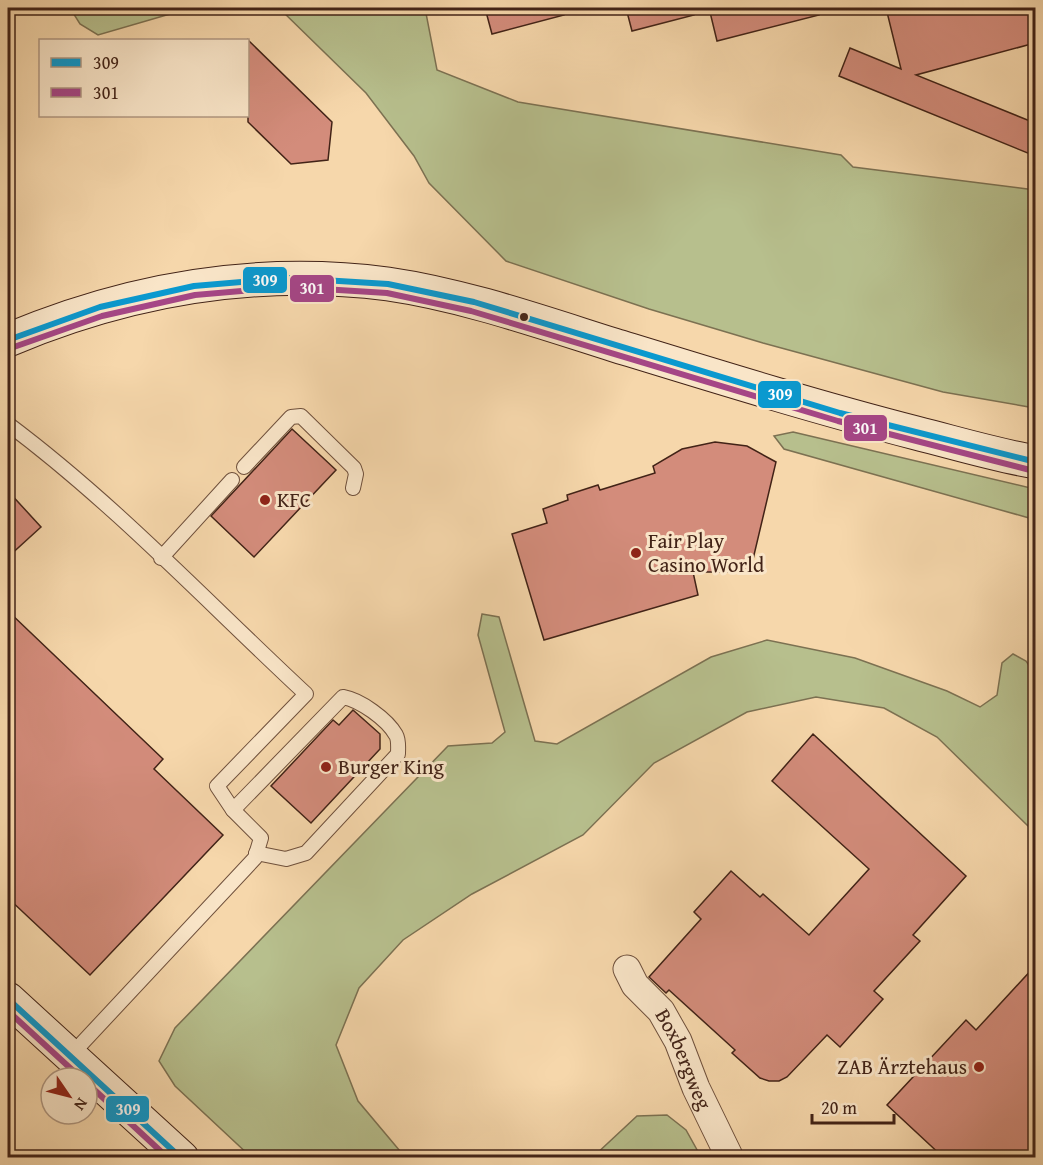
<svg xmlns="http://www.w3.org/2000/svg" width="1043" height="1165" font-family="'Gentium Book Plus',serif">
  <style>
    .green { fill: #b7bf8d; stroke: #7c7152; stroke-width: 1.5 }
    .building { fill: #d38c7b; stroke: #422317; stroke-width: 1.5 }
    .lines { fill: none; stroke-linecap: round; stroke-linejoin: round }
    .lane-casing { stroke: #6f503c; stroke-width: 16 }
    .street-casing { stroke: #6f503c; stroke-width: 29 }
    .secondary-casing { stroke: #422317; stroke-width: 35 }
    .lane { stroke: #f9e5c8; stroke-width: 14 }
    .street { stroke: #f9e5c8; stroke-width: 27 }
    .secondary { stroke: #f9e5c8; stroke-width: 33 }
    .bus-1-casing { stroke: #f9e5c8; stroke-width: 10 }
    .bus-2-casing { stroke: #f9e5c8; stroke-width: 10 }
    .bus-1 { stroke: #0a99cf; stroke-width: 6 }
    .bus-2 { stroke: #a54686; stroke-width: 6 }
    .bus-dot { fill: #422317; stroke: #f9e5c8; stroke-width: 2 }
    .poi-dot { fill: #8f2418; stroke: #f9e5c8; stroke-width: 2 }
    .labels { text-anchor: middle; stroke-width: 6; stroke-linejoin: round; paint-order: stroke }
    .poi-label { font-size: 21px; fill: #422317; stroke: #f9e5c8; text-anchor: start }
    .street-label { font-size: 21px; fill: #422317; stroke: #f9e5c8 }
    .line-badge { stroke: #f9e5c8; stroke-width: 2 }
    .badge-label { font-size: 16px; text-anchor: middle; font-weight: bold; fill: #fff }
  </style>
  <rect width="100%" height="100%" fill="#f6d7ab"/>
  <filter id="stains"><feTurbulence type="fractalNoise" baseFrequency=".00333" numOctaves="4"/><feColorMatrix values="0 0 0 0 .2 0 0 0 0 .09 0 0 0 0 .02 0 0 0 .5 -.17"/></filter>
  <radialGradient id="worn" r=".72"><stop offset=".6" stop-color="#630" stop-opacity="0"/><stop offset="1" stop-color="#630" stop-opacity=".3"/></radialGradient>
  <!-- green -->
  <g class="green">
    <path d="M70,8H208L170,14L98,35L80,24Z"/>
    <path d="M279,8H425L437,70L518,102L841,155L853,167L1035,190V408L943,392L763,343L649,309L506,261L429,183L414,156L366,93Z"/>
    <path d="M793,432L1035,489V524L1029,518L784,449L774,436Z"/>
    <path d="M482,614L499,617L535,741L557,744L711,657L767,640L855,658L947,691L980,707L997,695L1002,663L1013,654L1026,661L1035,674V837L1029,827L937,737L884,708L816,697L747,712L654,763L583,835L472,894L403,940L359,988L336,1045L358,1101L405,1157H251L175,1086L159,1061L175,1028L448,746L492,743L505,732L478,635Z"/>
    <path d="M667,1115L686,1130L701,1157H593L637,1116Z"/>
  </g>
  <!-- building -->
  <g class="building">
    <path d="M485,8H563L564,15L492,34Z"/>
    <path d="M626,8H693L694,15L632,31Z"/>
    <path d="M709,8H818L819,15L717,41Z"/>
    <path d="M886,8H1035V43L916,75L1035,123V156L839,76L850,48L901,69Z"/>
    <path d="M248,40L332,122L328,160L291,164L248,122Z"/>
    <path d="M292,429L336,470L254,557L211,516Z"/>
    <path d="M715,442L747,446L776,462L750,572H693L698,595L544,640L512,534L547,523L543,509L568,500L567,495L598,485L600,490L655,473L653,466L682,449Z"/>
    <path d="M8,491L41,527L8,557Z"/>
    <path d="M8,611L163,759L154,769L223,835L90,975L8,898Z"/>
    <path d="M353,710L380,734V749L311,823L271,786L333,720L339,725Z"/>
    <path d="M813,734L966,876L913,935L920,941L874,991L883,999L840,1047L827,1035L787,1077L779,1081H769L760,1078L732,1053L735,1050L669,990L666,993L649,977L701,919L694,912L731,871L760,897L763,894L809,935L869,869L772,781Z"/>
    <path d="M1035,966V1158H944L887,1105L966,1020L976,1030Z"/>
  </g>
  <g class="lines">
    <!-- lane casing -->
    <g class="lane-casing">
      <g id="lane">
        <path d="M8,424C115,504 208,603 306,694L217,786L233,810L261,838L255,858L71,1055"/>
        <path d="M244,467L291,417L301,416L354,468L356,474L353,488"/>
        <path d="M161,558L232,480"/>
        <path d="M233,810L343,697C360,700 387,719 396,735C399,740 398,748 398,754L306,853L286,859L256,853"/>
      </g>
    </g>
    <!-- street casing -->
    <g class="street-casing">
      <g id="street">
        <path id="s1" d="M627,969L635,985L661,1011L678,1041L696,1088L730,1158"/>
      </g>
    </g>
    <!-- secondary casing -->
    <g class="secondary-casing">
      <g id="secondary">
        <path d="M8,340C129,289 256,267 388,284C464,295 541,322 614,345C715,376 815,407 916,433C956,443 995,455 1036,462"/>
        <path d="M8,999L182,1158"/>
      </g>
    </g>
    <!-- lane -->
    <use href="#lane" class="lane"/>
    <!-- street -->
    <use href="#street" class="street"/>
    <!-- secondary -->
    <use href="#secondary" class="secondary"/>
    <!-- bus-1 casing -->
    <g class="bus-1-casing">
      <g id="bus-1">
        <path d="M8,340L100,307L194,286L290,278L388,284L474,302L840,413L1036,462"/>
        <path d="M8,999L181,1158"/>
      </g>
    </g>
    <!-- bus-2 casing -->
    <g class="bus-2-casing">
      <g id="bus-2">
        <path d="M11,348L102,316L195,295L290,287L387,293L471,311L838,421L1034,471"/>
        <path d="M8,1011L81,1078"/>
        <path d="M87,1083L168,1158"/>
      </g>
    </g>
    <!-- bus-1 -->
    <use href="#bus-1" class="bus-1"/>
    <!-- bus-2 -->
    <use href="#bus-2" class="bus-2"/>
  </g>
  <!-- markers -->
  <circle class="bus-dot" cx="524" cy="317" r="5"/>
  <g class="poi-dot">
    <circle cx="265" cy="500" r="6"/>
    <circle cx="636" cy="553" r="6"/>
    <circle cx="326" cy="767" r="6"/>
    <circle cx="979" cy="1067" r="6"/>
  </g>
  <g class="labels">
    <!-- poi labels -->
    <g class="poi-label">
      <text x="277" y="507">KFC</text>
      <text x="648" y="548">Fair Play<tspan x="648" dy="24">Casino World</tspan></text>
      <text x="338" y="774">Burger King</text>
      <text x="967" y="1074" text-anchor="end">ZAB Ärztehaus</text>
    </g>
    <!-- street labels -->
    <g class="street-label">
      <text dy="7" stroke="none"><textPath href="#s1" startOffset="108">Boxbergweg</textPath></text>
    </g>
  </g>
  <g class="line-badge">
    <rect x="242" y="266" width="46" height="28" rx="6" fill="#0a99cf"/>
    <rect x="289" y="274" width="46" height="29" rx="6" fill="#a54686"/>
    <rect x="757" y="380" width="45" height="29" rx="6" fill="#0a99cf"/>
    <rect x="843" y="414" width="45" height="28" rx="6" fill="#a54686"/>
    <rect x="105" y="1095" width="45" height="28" rx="6" fill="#0a99cf"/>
  </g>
  <g class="badge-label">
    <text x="265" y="286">309</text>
    <text x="312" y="294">301</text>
    <text x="780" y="400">309</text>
    <text x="865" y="434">301</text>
    <text x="128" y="1115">309</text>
  </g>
  <!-- margin -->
  <rect width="1043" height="1165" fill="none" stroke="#f6d7ab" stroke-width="30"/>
  <rect x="9" y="9" width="1025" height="1147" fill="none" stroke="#422317" stroke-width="3"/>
  <rect x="15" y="15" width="1013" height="1135" fill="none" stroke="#422317" stroke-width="1.5"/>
  <!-- legend -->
  <rect x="39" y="39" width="210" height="78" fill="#f9e5c8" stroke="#b09781" stroke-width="1.5"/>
  <rect x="51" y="58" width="30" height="9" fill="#0a99cf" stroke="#b09781" stroke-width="1.5"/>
  <text x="93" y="69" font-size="18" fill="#422317">309</text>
  <rect x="51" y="88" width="30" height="9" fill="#a54686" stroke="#b09781" stroke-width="1.5"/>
  <text x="93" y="99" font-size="18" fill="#422317">301</text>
  <!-- north arrow -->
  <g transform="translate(69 1096) rotate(125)"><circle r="28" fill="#f9e5c8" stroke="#b09781" stroke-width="1.5"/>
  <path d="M0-4.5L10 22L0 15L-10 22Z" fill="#8f2418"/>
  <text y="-9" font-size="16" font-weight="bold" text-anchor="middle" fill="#422317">N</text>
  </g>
  <!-- scale -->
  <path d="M812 1114v9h82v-9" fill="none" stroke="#422317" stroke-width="3"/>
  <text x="821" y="1114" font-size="18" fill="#422317" stroke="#f9e5c8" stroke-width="4.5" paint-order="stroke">20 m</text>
  <rect width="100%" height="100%" filter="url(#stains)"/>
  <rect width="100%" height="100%" fill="url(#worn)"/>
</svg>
